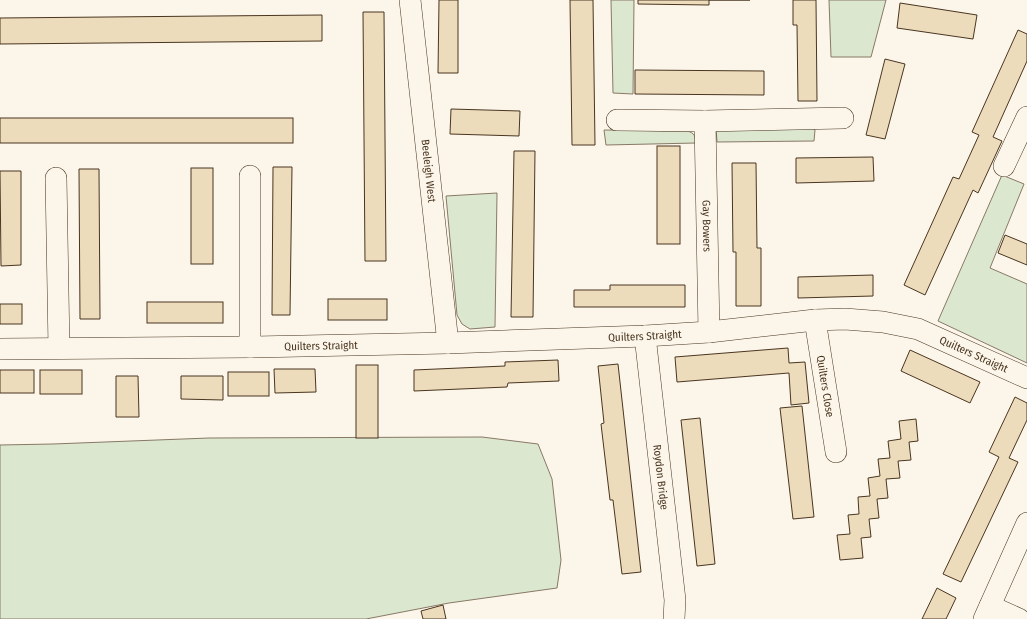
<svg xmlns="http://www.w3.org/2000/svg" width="1027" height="619" font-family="'Fira Sans Condensed',sans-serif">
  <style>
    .green { fill: #dce7d0; stroke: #887966 }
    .building { fill: #ecdcbc; stroke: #4a3520 }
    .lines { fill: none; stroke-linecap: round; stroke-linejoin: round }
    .minor-casing { stroke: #4a3520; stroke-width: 22 }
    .minor { stroke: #fbf6e9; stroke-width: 21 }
    .labels { text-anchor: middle; stroke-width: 3; stroke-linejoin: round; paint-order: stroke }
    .street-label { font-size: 11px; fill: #4a3520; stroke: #fbf6e9 }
  </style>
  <rect width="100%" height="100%" fill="#fbf6e9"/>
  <!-- green -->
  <g class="green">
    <path d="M611,0H634L633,94L613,93Z"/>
    <path d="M829,0H886L871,57H831Z"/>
    <path d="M811,127L815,130L814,141L717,142L716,128Z"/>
    <path d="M604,130L687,131C695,133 695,136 696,143L606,145Z"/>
    <path d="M1002,175L1024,184L990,268L1027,284V363L938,321Z"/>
    <path d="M497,193L495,327L470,329L462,324L457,315L446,196Z"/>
    <path d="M482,437L538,444L552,479L561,560L557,588L449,603L366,619H0V445L53,444L209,438Z"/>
  </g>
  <!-- building -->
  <g class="building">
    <path d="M439,0H458V73H438Z"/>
    <path d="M570,0H593L595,145H572Z"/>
    <path d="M638,0H750H709V5L638,4Z"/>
    <path d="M793,0H816L817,101H798L797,25H793Z"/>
    <path d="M900,3L977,15L973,39L897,28Z"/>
    <path d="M363,12H384L386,261H365Z"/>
    <path d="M322,15V41L0,44V18Z"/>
    <path d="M1018,30L1027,34V61L993,137L1002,141L978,193L973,190L925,295L904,285L953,177L959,179L979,135L972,132Z"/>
    <path d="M885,59L905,64L885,139L866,135Z"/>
    <path d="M635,70L764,71V95L635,94Z"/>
    <path d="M451,109L520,111L519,136L450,134Z"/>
    <rect x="0" y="118" width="293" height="25"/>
    <rect x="657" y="146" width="23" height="98"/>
    <path d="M514,151H535L533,317H511Z"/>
    <path d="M873,157L874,181L796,183V158Z"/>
    <path d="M732,163H756L757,248H761V306H736V252H733Z"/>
    <path d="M273,167H292L290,315H272Z"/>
    <rect x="191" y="168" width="22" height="96"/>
    <path d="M79,169H99L100,319H80Z"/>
    <path d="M0,171H21V265L1,266Z"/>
    <path d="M1005,235L1027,244V265L998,253Z"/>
    <path d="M873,275V296L798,298V277Z"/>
    <path d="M610,285H685V307H574V290H610Z"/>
    <rect x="328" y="299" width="59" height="21"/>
    <rect x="147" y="302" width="76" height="21"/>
    <rect x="0" y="304" width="22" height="20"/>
    <path d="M788,348L789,363L805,362L809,403L791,405L789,373L677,382L675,357Z"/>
    <path d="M910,350L980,382L970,403L901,371Z"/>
    <path d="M558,360L559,381L508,383L507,387L414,391V370L505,366V362Z"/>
    <path d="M618,364L641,572L622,574L613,500H610L601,424L604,423L598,366Z"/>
    <rect x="356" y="365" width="22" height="73"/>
    <path d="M274,369H315L316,392L275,393Z"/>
    <rect x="0" y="370" width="34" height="23"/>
    <rect x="40" y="370" width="42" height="24"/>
    <rect x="228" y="372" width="41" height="24"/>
    <path d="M116,376H138L139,417H116Z"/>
    <path d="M181,376H223V400L181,399Z"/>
    <path d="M1015,397L1027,403V420L1009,458L1018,462L961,582L943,574L999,457L989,452Z"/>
    <path d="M802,406L814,517L793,519L780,408Z"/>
    <path d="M700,418L715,564L697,566L681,420Z"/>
    <path d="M916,419L918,441L909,442L911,460L898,461L900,478L886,479L888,498L877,499L879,518L869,519L871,537L861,538L863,558L840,560L837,535L850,534L848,515L859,514L858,497L870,496L868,478L880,476L878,459L890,458L888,441L901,439L899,421Z"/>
    <path d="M937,588L956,598L946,619H922Z"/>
    <path d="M443,605L446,619H423L421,611Z"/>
  </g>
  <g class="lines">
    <!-- minor casing -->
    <g class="minor-casing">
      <g id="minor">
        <path id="s1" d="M410,0L448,343"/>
        <path d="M617,120L705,121L843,118"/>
        <path id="s2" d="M705,121L709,332"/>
        <path d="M1004,166L1027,117"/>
        <path d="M250,176V347"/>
        <path d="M56,178L59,348"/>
        <path id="s3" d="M815,320L836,452"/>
        <path id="s4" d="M645,336L675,600L674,619"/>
        <path id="s5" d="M0,349L250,347L448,343L645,336L709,332L815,320L845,319L883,322L918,329L1027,378"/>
        <path d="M990,606L1019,619"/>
        <path d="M984,619L1027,523"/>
      </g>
    </g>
    <!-- minor -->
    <use href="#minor" class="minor"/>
  </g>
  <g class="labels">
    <!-- street labels -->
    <g class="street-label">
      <text dy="4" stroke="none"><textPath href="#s1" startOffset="172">Beeleigh West</textPath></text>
      <text dy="4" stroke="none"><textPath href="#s2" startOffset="105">Gay Bowers</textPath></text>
      <text dy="4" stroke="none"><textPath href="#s5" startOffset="645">Quilters Straight</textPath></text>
      <text dy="4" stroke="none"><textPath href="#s5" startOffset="321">Quilters Straight</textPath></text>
      <text dy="4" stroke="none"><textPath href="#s5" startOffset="981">Quilters Straight</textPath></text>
      <text dy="4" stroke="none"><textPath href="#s3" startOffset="67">Quilters Close</textPath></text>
      <text dy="4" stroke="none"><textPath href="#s4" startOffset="142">Roydon Bridge</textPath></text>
    </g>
  </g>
</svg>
